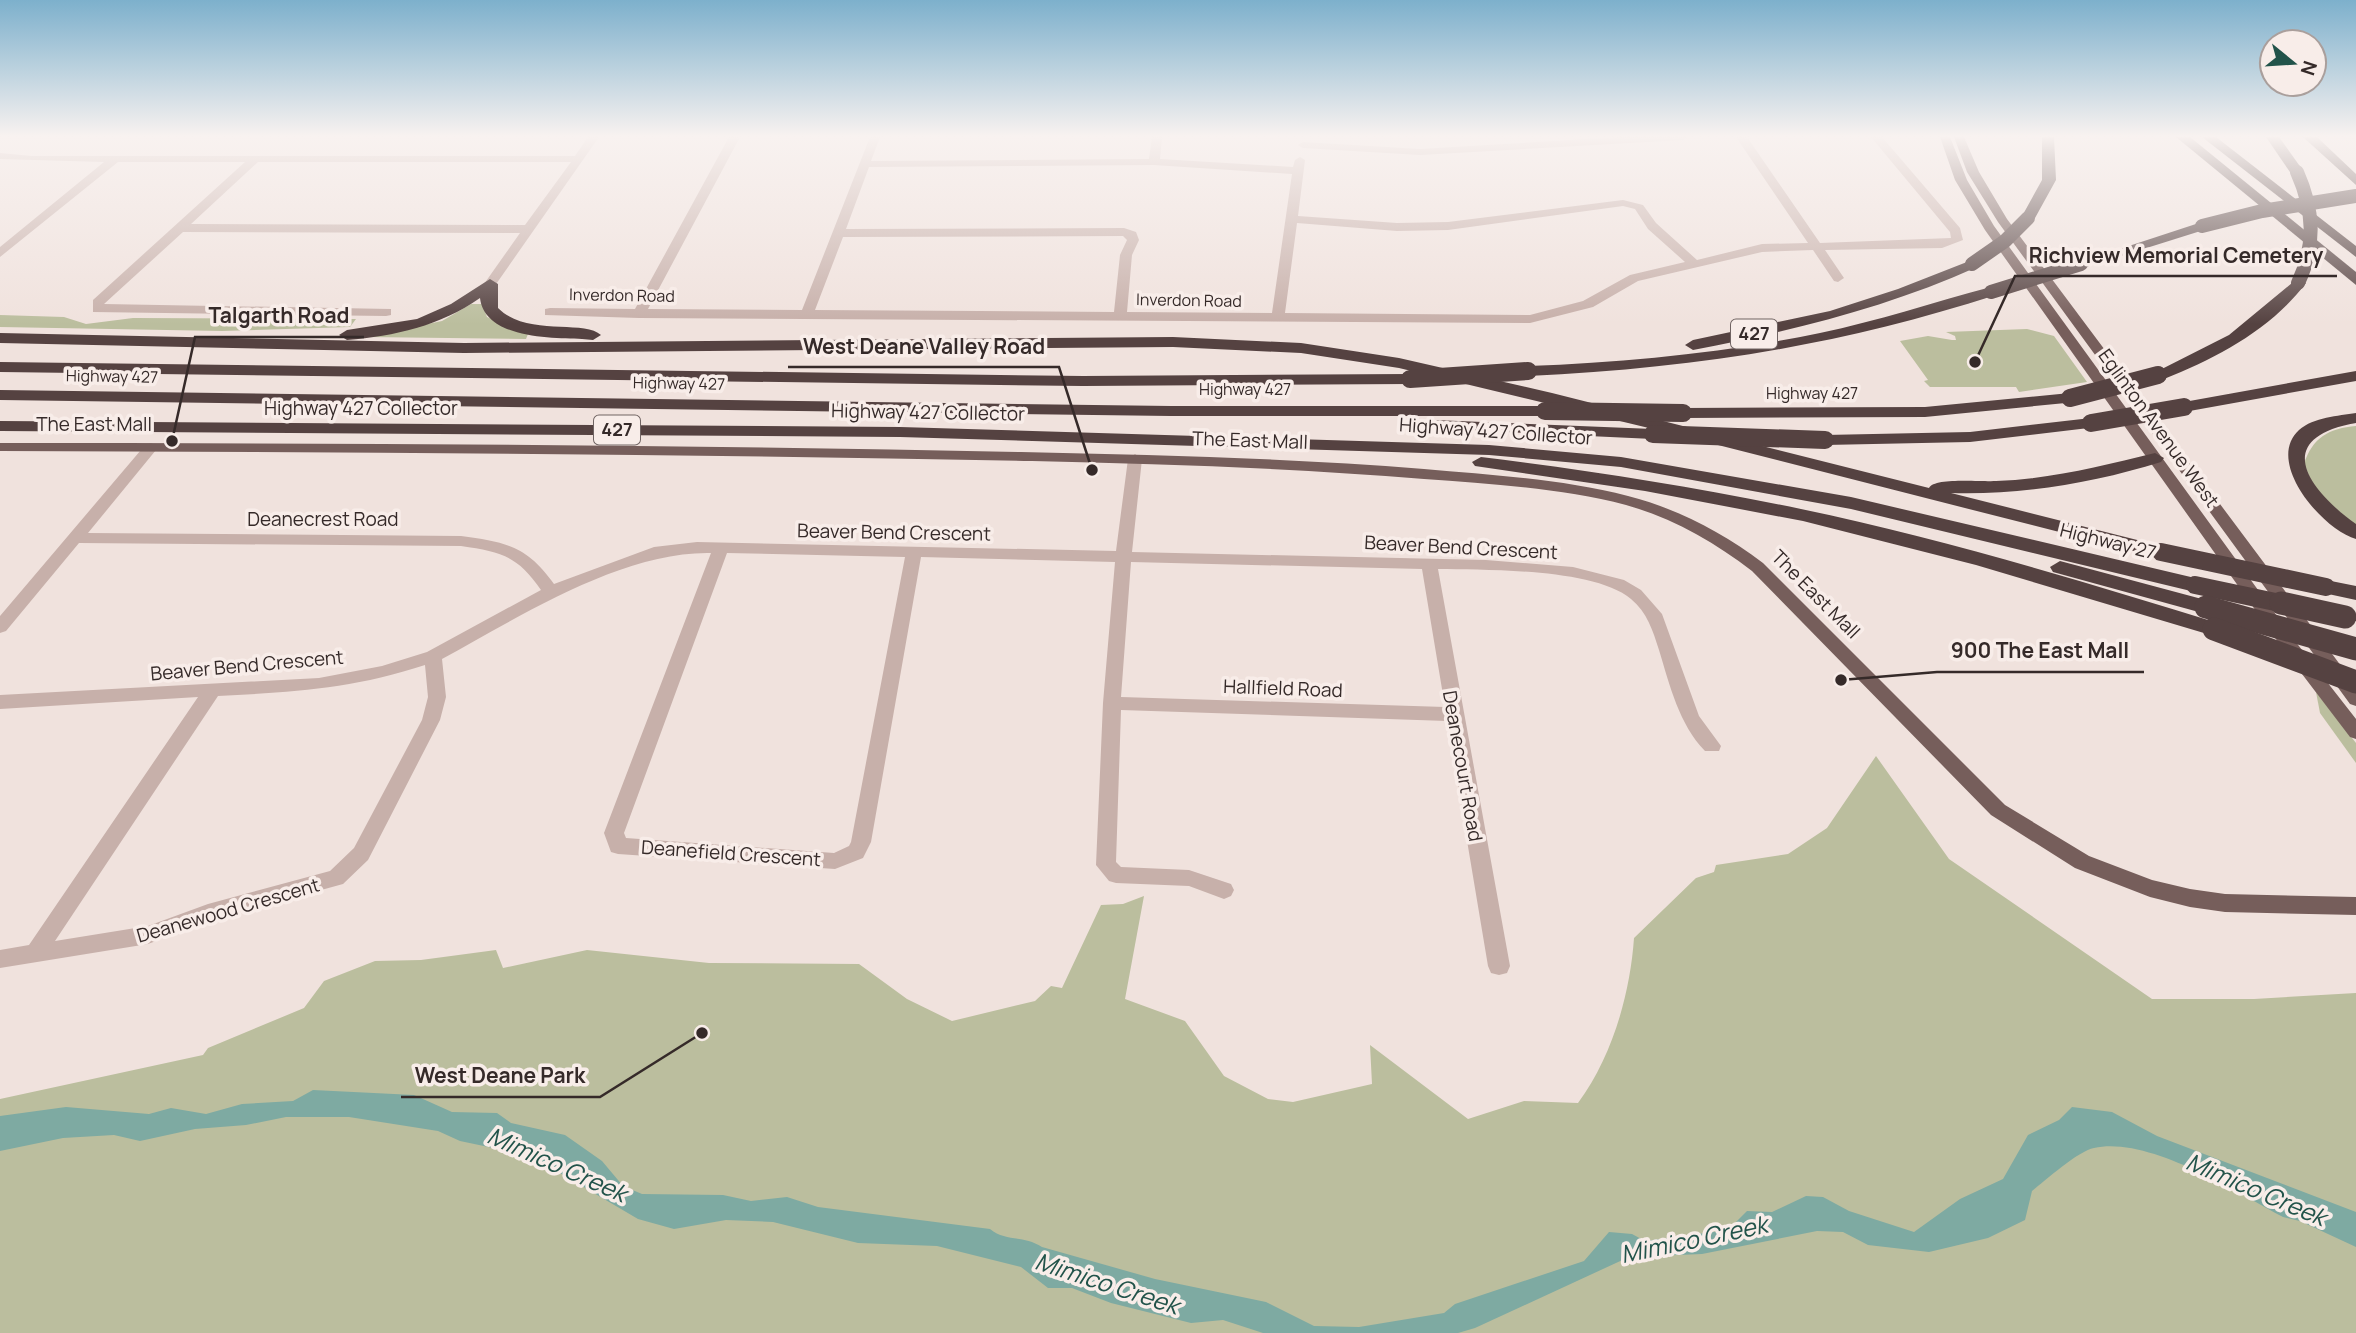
<svg xmlns="http://www.w3.org/2000/svg" width="2356" height="1333" font-family="Manrope,sans-serif">
  <style>
    .green { fill: #bbbe9e }
    .water { fill: #7eaaa2 }
    .lines { fill: none; stroke-linecap: round; stroke-linejoin: round }
    .minor { fill: #c7b0aa; fill-rule: evenodd }
    .major { fill: #765e5b; fill-rule: evenodd }
    .highway { fill: #554241; fill-rule: evenodd }
    .highway-bridge-far2 { stroke: #554241; stroke-width: 14 }
    .highway-bridge-far1 { stroke: #554241; stroke-width: 18 }
    .highway-bridge { stroke: #554241; stroke-width: 23 }
    .labels { text-anchor: middle; stroke-width: 7; stroke-linejoin: round; paint-order: stroke }
    .far-street-label { font-size: 16px; fill: #352a29; stroke: #f8ede9 }
    .shield { fill: #f8ede9; stroke: #706463; stroke-width: 2 }
    .shield-label { font-size: 18px; font-weight: bold; fill: #352a29 }
    .street-label { font-size: 19px; fill: #352a29; stroke: #f8ede9 }
    .near-water-label { font-size: 24px; font-style: italic; fill: #22534a; stroke: #f8ede9 }
    .leader { fill: none; stroke: #352a29; stroke-width: 2.5 }
    .callout-dot { fill: #352a29; stroke: #f8ede9; stroke-width: 2.5 }
    .callout-label { font-size: 21px; text-anchor: middle; font-weight: bold; fill: #352a29; stroke: #f8ede9; stroke-width: 7; stroke-linejoin: round; paint-order: stroke }
  </style>
  <rect width="100%" height="100%" fill="#f0e2dd"/>
  <!-- green -->
  <g class="green">
    <path d="M471,304H482L487,317L528,334L526,339L365,337L442,321Z"/>
    <path d="M0,315L64,317L86,324L133,318L356,319L350,327L222,331L0,327Z"/>
    <path d="M2027,329L2054,336L2087,382L2019,392L2016,387H1930L1924,381L1928,380L1900,341L1928,336L1952,340H1956L1955,336L1946,332Z"/>
    <path d="M2356,426V526L2316,491L2304,464C2312,438 2329,428 2356,426Z"/>
    <path d="M2316,692L2356,743V763L2320,713Z"/>
    <path d="M1876,756L1949,859L2152,999H2254L2356,993V1333H0V1099L203,1055L208,1048L304,1008L324,981L375,961L421,960L496,950L503,968L587,950L709,963L859,964L907,999L952,1021L1035,1001L1051,986L1062,988L1101,905L1123,904L1144,896L1125,999L1185,1021L1224,1076L1268,1099L1293,1102L1372,1084L1370,1045L1468,1119L1524,1101L1578,1103C1612,1057 1630,995 1634,938L1696,878L1714,872L1716,865L1788,854L1827,828Z"/>
  </g>
  <!-- water -->
  <path class="water" d="M313,1090L414,1095L452,1112L497,1113L511,1123L565,1135L602,1161L623,1186L642,1194L723,1195L751,1201L787,1197L818,1207L990,1229C1006,1242 1023,1235 1042,1247L1155,1279L1266,1302L1314,1326L1359,1327L1444,1313L1455,1304L1584,1261L1609,1232L1632,1234L1645,1241L1728,1230L1747,1211L1772,1212L1806,1196L1823,1197L1849,1211L1914,1232L1960,1199L2003,1179L2028,1135L2059,1120L2072,1107L2112,1112L2157,1136L2356,1212V1247L2300,1221L2283,1217C2236,1192 2149,1136 2094,1148C2078,1151 2046,1180 2032,1191L2025,1220L1988,1238L1929,1252L1868,1245L1843,1232L1817,1231L1702,1254L1629,1257L1475,1328L1458,1333H1263L1223,1320L1191,1323L1111,1303L1072,1288H1048L1021,1267L937,1246L858,1243L773,1222L726,1220L674,1229L638,1219L531,1156L460,1141L438,1131L349,1117H286L246,1125L195,1129L140,1141L114,1135L63,1138L0,1151V1116L66,1107L149,1114L171,1108L206,1114L242,1104L293,1101Z"/>
  <g class="lines">
    <!-- minor -->
    <g class="minor">
      <path d="M588,137H599L494,287L484,284L520,233L183,232L104,304L391,309V315L386,316L93,312V300L245,162H118L0,257V247L104,162L0,159V153L32,156H575ZM258,162H571L525,225L191,224Z"/>
      <path d="M729,137H740L648,309L802,310L870,137H880L871,161L1149,159L1152,137H1162L1160,159L1293,167L1295,160L1300,157L1305,160L1298,216L1397,223L1448,222L1623,200L1643,205L1656,223L1697,260L1762,244L1808,243L1736,137H1747L1820,243L1951,238L1950,232L1871,137H1882L1960,228L1963,240L1942,248L1825,250L1844,278L1838,282L1834,281L1813,250L1762,252L1638,281L1593,307L1530,323L639,318L545,315V309L550,308L635,309ZM1154,165L1292,174L1272,313L1127,312L1132,255L1139,240L1136,232L1124,228L846,229L869,167ZM1623,206L1635,209L1648,229L1685,262L1630,275L1583,301L1530,315L1285,313L1297,223L1397,231L1448,230ZM1123,236L1127,240L1120,255L1114,312L815,310L843,237Z"/>
      <path d="M1621,137H1688L1683,140L1420,155L1303,148L1298,145L1303,142L1420,149Z"/>
      <path d="M151,443L158,447L156,450L88,533L461,536C506,542 527,546 554,584L654,547L697,542L1116,551L1128,459L1135,454L1142,459L1132,552L1486,560L1573,567L1624,580L1641,590L1662,614L1699,716L1721,746L1719,751H1705C1679,724 1670,686 1659,650C1653,631 1647,612 1631,599C1594,568 1486,570 1438,569L1510,966L1507,973L1499,975L1491,973L1488,966L1447,721L1121,710L1116,862L1121,867L1189,870L1231,884L1234,890L1231,896L1224,899L1189,886L1116,883L1109,881L1096,865L1103,703L1115,562L921,557L871,842L863,858L835,869L618,854L611,852L604,833L711,553C622,551 519,617 442,659L446,697L440,720L368,860L343,884L209,921L148,944L0,968V950L29,945L198,697L0,709V695L319,678L382,666L427,652L541,590C517,555 501,552 461,546L79,543L6,631L0,633V616L146,444ZM727,553L905,557L851,842L849,846L834,853L626,838L624,833ZM1131,562L1422,569L1445,707L1121,697ZM425,665L428,697L422,720L354,848L330,871L208,904L148,926L55,941L218,696C293,692 352,689 425,665Z"/>
    </g>
    <!-- major -->
    <g class="major">
      <path d="M1940,137H1950L1967,180L1994,226L2295,641L2356,719V739L2350,737L2283,649L1985,230L1955,180Z"/>
      <path d="M1954,137H1964L1979,172L2007,219L2356,686V706L2350,704L1998,222L1967,172Z"/>
      <path d="M0,443C340,443 681,445 1021,452C1156,455 1290,458 1424,469C1492,475 1562,479 1628,496C1678,509 1722,532 1763,563L2005,805L2089,856L2152,880L2190,889L2225,894L2356,897V915L2225,912L2190,907L2150,897L2075,868L1991,815L1752,571C1714,542 1673,518 1626,505C1561,488 1491,484 1424,479C1294,468 1163,464 1032,461C688,454 344,452 0,451Z"/>
    </g>
    <!-- highway -->
    <g class="highway">
      <path d="M2042,137H2054L2056,180L2035,218L2028,222L2021,218L2042,180Z"/>
      <path d="M2176,137H2190L2356,272V285Z"/>
      <path d="M2202,137H2216L2356,246V257Z"/>
      <path d="M2266,137H2279L2304,172L2302,175H2292Z"/>
      <path d="M2303,137H2317L2356,174V185Z"/>
      <path d="M2202,222L2209,226L2207,229L2086,267L2081,268L2074,264Z"/>
      <path d="M1972,260L1979,264L1977,267C1886,308 1791,331 1693,350L1685,345L1693,340L1830,311L1898,289Z"/>
      <path d="M2298,278L2306,283C2270,330 2218,357 2164,379H2152L2150,375L2229,335Z"/>
      <path d="M490,279L498,284V308C527,337 584,319 601,335L593,340L582,339C552,338 485,339 480,298C440,326 395,336 347,340L339,335L347,330L417,319L451,304Z"/>
      <path d="M1991,287L1996,289V295C1837,346 1695,368 1528,376L1520,371L1528,366C1627,362 1723,353 1820,333C1878,321 1934,302 1991,287Z"/>
      <path d="M0,333L464,343L1173,337L1301,343L1399,358L1552,393L1929,488C1934,477 1982,482 1996,481C2051,479 2102,466 2155,453L2164,458L2161,462C2093,483 2023,495 1951,493L2161,546L2171,552L2161,558L1659,430L1662,434L1659,438L1653,439L1439,429L1430,424L1433,420L1653,429L1399,368L1301,353L1173,347L464,353L0,343Z"/>
      <path d="M0,362L1083,376L1410,374L1418,379L1410,384L1083,386L0,372Z"/>
      <path d="M2356,371V381L2184,412L2176,407L2184,402Z"/>
      <path d="M0,390L1171,406H1545L1554,411L1545,416H1171L0,400Z"/>
      <path d="M2070,393L2078,398L2076,402L1925,417L1683,418L1674,413L1683,408L1925,407Z"/>
      <path d="M2356,413V423C2271,438 2307,489 2356,524V539C2323,530 2264,462 2299,430C2314,417 2338,416 2356,413Z"/>
      <path d="M2091,418L2100,423L2097,427L1970,442L1825,445L1816,440L1825,435L1970,432Z"/>
      <path d="M0,421L900,427L1489,445L1621,457L1851,497L2195,578L2205,585L2195,592L1851,509L1621,467L1489,455L900,437L0,431Z"/>
      <path d="M1481,457C1588,470 1695,487 1801,509C1943,539 2083,581 2221,624L2224,629L2214,636L1976,565L1803,521L1645,491L1475,466L1472,462Z"/>
      <path d="M2060,561L2213,602L2216,607L2206,614L2053,572L2050,567Z"/>
      <path d="M2326,580L2356,586V600L2319,592L2316,587Z"/>
    </g>
    <!-- highway-bridge-far2 -->
    <g class="highway-bridge-far2">
      <path d="M2297,172C2314,210 2316,245 2298,283"/>
      <path d="M2202,226L2262,211L2356,196"/>
      <path d="M1972,264L2005,241L2028,218"/>
      <path d="M1991,292L2081,264"/>
    </g>
    <!-- highway-bridge-far1 -->
    <g class="highway-bridge-far1">
      <path d="M1410,379L1528,371"/>
      <path d="M2070,398L2158,375"/>
      <path d="M1545,411L1683,413"/>
      <path d="M2091,423L2184,407"/>
      <path d="M1653,434L1825,440"/>
      <path d="M2161,552L2326,587"/>
      <path d="M2195,585L2289,605"/>
    </g>
    <!-- highway-bridge -->
    <g class="highway-bridge">
      <path d="M2281,603L2345,617"/>
      <path d="M2206,607L2356,649"/>
      <path d="M2214,629L2356,682"/>
    </g>
  </g>
  <!-- sky -->
  <linearGradient id="sky" x2="0" y2="1"><stop stop-color="#7db0cc"/><stop offset="0.42" stop-color="#f8f2f0"/><stop offset="1" stop-color="#f8f2f0" stop-opacity="0"/></linearGradient>
  <rect width="2356" height="324" fill="url(#sky)"/>
  <g class="labels">
    <!-- far-street labels -->
    <g class="far-street-label">
      <text transform="translate(622 295) rotate(1)" y="6">Inverdon Road</text>
      <text transform="translate(1189 300) rotate(1)" y="6">Inverdon Road</text>
      <text transform="translate(112 376) rotate(1)" y="6">Highway 427</text>
      <text transform="translate(679 383) rotate(1)" y="6">Highway 427</text>
      <text x="1245" y="395">Highway 427</text>
      <text x="1812" y="399">Highway 427</text>
    </g>
    <!-- shield labels -->
    <g class="shield">
      <rect x="1731" y="319.5" width="46" height="29" rx="5"/>
      <rect x="594" y="415.5" width="46" height="29" rx="5"/>
    </g>
    <g class="shield-label">
      <text x="1754" y="340">427</text>
      <text x="617" y="436">427</text>
    </g>
    <!-- street labels -->
    <g class="street-label">
      <text x="361" y="415">Highway 427 Collector</text>
      <text transform="translate(928 412) rotate(1)" y="7">Highway 427 Collector</text>
      <text x="94" y="431">The East Mall</text>
      <text transform="translate(2159 428) rotate(54)" y="7">Eglinton Avenue West</text>
      <text transform="translate(1496 431) rotate(4)" y="7">Highway 427 Collector</text>
      <text transform="translate(1250 440) rotate(2)" y="7">The East Mall</text>
      <text x="323" y="526">Deanecrest Road</text>
      <text transform="translate(894 532) rotate(1)" y="7">Beaver Bend Crescent</text>
      <text transform="translate(2108 541) rotate(14)" y="7">Highway 27</text>
      <text transform="translate(1461 547) rotate(3)" y="7">Beaver Bend Crescent</text>
      <text transform="translate(1816 594) rotate(45)" y="7">The East Mall</text>
      <text transform="translate(247 665) rotate(-5)" y="7">Beaver Bend Crescent</text>
      <text transform="translate(1283 688) rotate(2)" y="7">Hallfield Road</text>
      <text transform="translate(1463 766) rotate(80)" y="7">Deanecourt Road</text>
      <text transform="translate(731 853) rotate(4)" y="7">Deanefield Crescent</text>
      <text transform="translate(228 910) rotate(-16)" y="7">Deanewood Crescent</text>
    </g>
    <!-- near-water labels -->
    <g class="near-water-label">
      <text transform="translate(557 1165) rotate(24)" y="8">Mimico Creek</text>
      <text transform="translate(2256 1190) rotate(23)" y="8">Mimico Creek</text>
      <text transform="translate(1694 1240) rotate(-12)" y="8">Mimico Creek</text>
      <text transform="translate(1107 1284) rotate(18)" y="8">Mimico Creek</text>
    </g>
  </g>
  <!-- callouts -->
  <path class="leader" d="M1975 362L2015 276H2337M172 441L195 337H364M1092 470L1059 367H788M1841 680L1937 672H2144M702 1033L600 1097H401"/>
  <g class="callout-dot">
    <circle cx="1975" cy="362" r="7"/>
    <circle cx="172" cy="441" r="7"/>
    <circle cx="1092" cy="470" r="7"/>
    <circle cx="1841" cy="680" r="7"/>
    <circle cx="702" cy="1033" r="7"/>
  </g>
  <g class="callout-label">
    <text x="2176" y="263">Richview Memorial Cemetery</text>
    <text x="279" y="323">Talgarth Road</text>
    <text x="924" y="354">West Deane Valley Road</text>
    <text x="2040" y="658">900 The East Mall</text>
    <text x="500" y="1083">West Deane Park</text>
  </g>
  <!-- north arrow -->
  <g transform="translate(2293 63) rotate(108)"><circle r="33" fill="#f8ede9" stroke="#aa9f9c" stroke-width="2"/>
  <path d="M0-5L12 26L0 18L-12 26Z" fill="#22534a"/>
  <text y="-10" font-size="19" font-weight="bold" text-anchor="middle" fill="#352a29">N</text>
  </g>
</svg>
